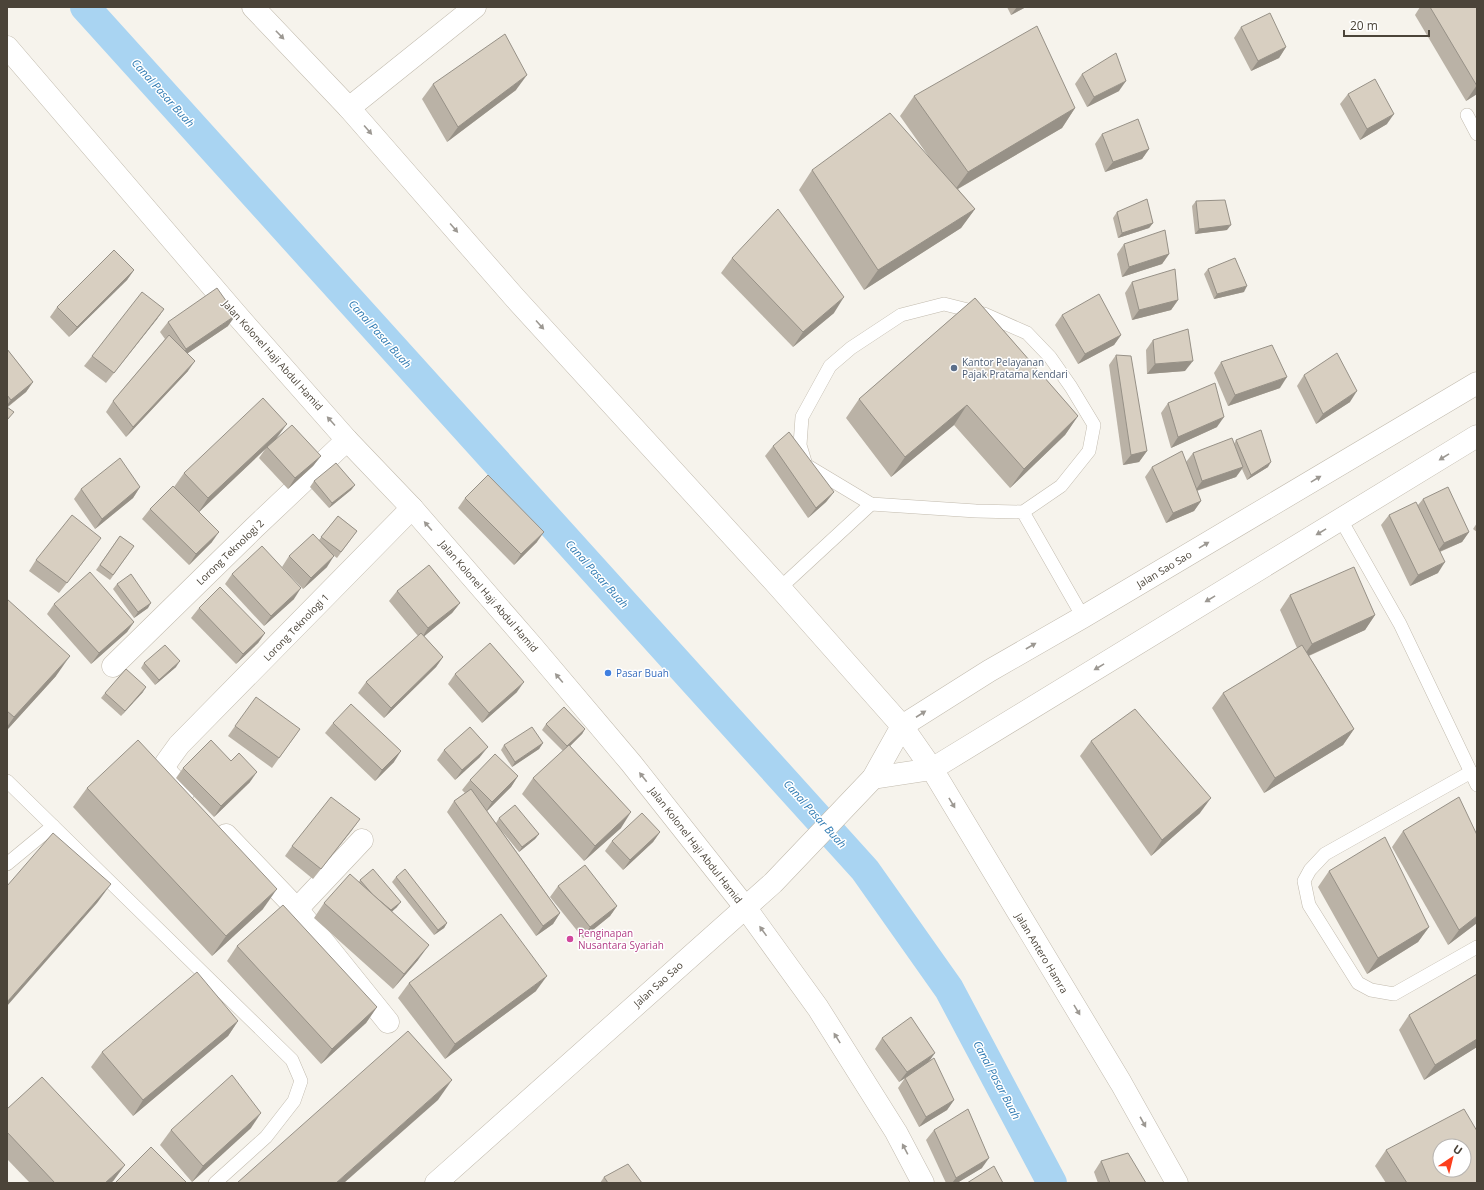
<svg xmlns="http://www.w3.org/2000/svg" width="1484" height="1190" font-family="'Open Sans',sans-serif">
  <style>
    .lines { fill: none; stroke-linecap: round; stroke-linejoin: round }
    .canal { stroke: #a9d4f2; stroke-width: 30 }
    .service-casing { stroke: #c2bbae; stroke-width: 14 }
    .minor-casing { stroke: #c2bbae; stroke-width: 23 }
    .tertiary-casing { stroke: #c2bbae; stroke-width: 23 }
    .service { stroke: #fff; stroke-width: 13 }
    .minor { stroke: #fff; stroke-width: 22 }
    .tertiary { stroke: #fff; stroke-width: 22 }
    .wall { fill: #bab2a6 }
    .shaded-wall { fill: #979187 }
    .building { fill: #d8cfc1; stroke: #979187; fill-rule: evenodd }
    .oneway { fill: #9c9892 }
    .service-dot { fill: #5c6f8a; stroke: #fff; stroke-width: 1.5 }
    .shop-dot { fill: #3f7fe0; stroke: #fff; stroke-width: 1.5 }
    .hotel-dot { fill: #d1479c; stroke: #fff; stroke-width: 1.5 }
    .labels { text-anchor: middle; stroke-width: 3; stroke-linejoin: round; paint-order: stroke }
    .street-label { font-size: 10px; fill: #4b4439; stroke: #fff }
    .service-label { font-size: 10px; fill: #4e5e75; stroke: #fff; text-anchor: start }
    .shop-label { font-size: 10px; fill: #366cbe; stroke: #fff; text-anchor: start }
    .hotel-label { font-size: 10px; fill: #b23c85; stroke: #fff; text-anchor: start }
    .water-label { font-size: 11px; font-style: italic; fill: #2e7ab2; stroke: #fff }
  </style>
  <rect width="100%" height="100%" fill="#f6f3ec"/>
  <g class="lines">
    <!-- canal -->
    <path class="canal" d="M85,7L865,870L949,989L1052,1183"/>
    <!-- service casing -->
    <g class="service-casing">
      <g id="service">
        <path d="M1467,115L1477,134"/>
        <path d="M1023,512L976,511L871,504L806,465L800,445L802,417L830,366L851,348L901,315L944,304L984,314L1027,333L1050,357L1071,387L1094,425L1089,451L1061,486L1023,512L1083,617"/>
        <path d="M1341,520L1400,624L1477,785"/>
        <path d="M780,588L871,504"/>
        <path d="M1471,772L1325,854L1310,870L1304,881L1309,905L1358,983L1371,990L1394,994L1477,947"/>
        <path d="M7,781L53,826"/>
        <path d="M7,864L53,826L292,1060L301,1081L294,1101L266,1137L215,1183"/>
      </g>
    </g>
    <!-- minor casing -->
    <g class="minor-casing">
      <g id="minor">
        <path d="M253,7L349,108L515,298L780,588L902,726L932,769L1121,1083L1177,1183"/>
        <path d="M7,47L235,313L347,440L412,508L532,646L631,763L745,907L818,1008L896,1132L923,1183"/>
        <path d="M349,108L475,7"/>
        <path d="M113,666L254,528L347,440"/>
        <path d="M184,791L169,775L164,768L166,763L179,745L412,508"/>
        <path d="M226,835L297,909L388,1022"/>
        <path d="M297,909L362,840"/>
      </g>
    </g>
    <!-- tertiary casing -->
    <g class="tertiary-casing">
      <g id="tertiary">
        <path d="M873,778L932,769L1477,436"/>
        <path d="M436,1183L773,883L873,778L902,726L989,671L1083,617L1477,383"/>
      </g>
    </g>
    <!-- service -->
    <use href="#service" class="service"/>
    <!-- minor -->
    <use href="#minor" class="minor"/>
    <!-- tertiary -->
    <use href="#tertiary" class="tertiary"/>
  </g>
  <!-- wall -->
  <g class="wall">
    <path d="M1007,7H1026L1011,15Z"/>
    <path d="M1420,7H1477V94L1466,101L1415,15Z"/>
    <path d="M1241,27L1286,47L1279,58L1251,71L1234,38Z"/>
    <path d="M1082,74L1119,91L1087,107L1075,84Z"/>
    <path d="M433,84L516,90L447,142L422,99Z"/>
    <path d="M1348,94L1387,124L1360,140L1340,104Z"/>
    <path d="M914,96L1075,108L1062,128L958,189L975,209L961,228L864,290L799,190L812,170L929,157L900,116Z"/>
    <path d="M1102,134L1149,149L1142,159L1105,172L1095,144Z"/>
    <path d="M1196,201L1227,230L1195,234L1192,206Z"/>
    <path d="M1117,212L1153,223L1149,228L1118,238L1113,218Z"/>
    <path d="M1124,244L1169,254L1162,264L1122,277L1117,254Z"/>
    <path d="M732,258L834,313L793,347L721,273Z"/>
    <path d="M1208,269L1244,292L1214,299L1204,274Z"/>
    <path d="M134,270L127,280L69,337L50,317L57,307Z"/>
    <path d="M1132,282L1178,300L1171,310L1132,320L1125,293Z"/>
    <path d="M975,298L1078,416L1065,435L1010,488L954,425L891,477L846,418L859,399Z"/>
    <path d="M164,309L157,319L106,383L84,366L92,356Z"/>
    <path d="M1062,315L1121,335L1114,345L1078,364L1055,325Z"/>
    <path d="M168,322L228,326L188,353V371L126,437L106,412L113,401L165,339L160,332Z"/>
    <path d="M1153,340L1185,371L1147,374L1146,350Z"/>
    <path d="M7,349L33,382L26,392L8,407L7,421Z"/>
    <path d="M1116,355L1147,451L1139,462L1123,465L1109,365Z"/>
    <path d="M1221,362L1280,388L1228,406L1214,373Z"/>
    <path d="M1304,375L1350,402L1316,424L1297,386Z"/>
    <path d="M1168,403L1217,427L1171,448L1161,413Z"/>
    <path d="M276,439L321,456L313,466L288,489L259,458L266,448L199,512L212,542L189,565L142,519L150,509L174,487L184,473Z"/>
    <path d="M1236,440L1268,467L1247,480L1242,469L1236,477L1197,491L1201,501L1194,511L1166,523L1145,477L1152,467L1186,462L1193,453L1234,444Z"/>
    <path d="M773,446L834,492L826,502L808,518L765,456Z"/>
    <path d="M314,481L355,485L351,490L329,508L310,487Z"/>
    <path d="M140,487L133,498L95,529L74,499L81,489Z"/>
    <path d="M465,498L537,542L514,565L458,508Z"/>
    <path d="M1423,499L1469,532L1462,542L1440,552L1438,573L1410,586L1381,525L1389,515L1418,505Z"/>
    <path d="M338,516L357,531L337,558L329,552L327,567L303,589L282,567L289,556L319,540Z"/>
    <path d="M1477,523V532L1473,529Z"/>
    <path d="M120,536L134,546L110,580L96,570Z"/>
    <path d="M94,548L59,593L29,571L36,560Z"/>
    <path d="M232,574L294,599L264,626L225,584Z"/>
    <path d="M117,584L148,608L134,618L113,589Z"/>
    <path d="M397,591L460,603L452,613L424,636L443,657L436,667L384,718L358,693L366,682L418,636L389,601Z"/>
    <path d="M1290,595L1375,615L1365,630L1309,656L1354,729L1343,745L1264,793L1212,708L1223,693L1297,648L1280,610Z"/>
    <path d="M7,599L56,676L7,730Z"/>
    <path d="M54,604L134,622L127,632L91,664L47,614Z"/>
    <path d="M199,608L265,633L258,643L236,664L191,618Z"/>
    <path d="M144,663L176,667L155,685L141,668Z"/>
    <path d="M455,674L517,692L482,723L448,684Z"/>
    <path d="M143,692L121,716L101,698L105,693Z"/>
    <path d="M333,723L394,762L375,781L325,733Z"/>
    <path d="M546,724L585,729L582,734L570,746L621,828L584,861L522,794L533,778L563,751L542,730Z"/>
    <path d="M235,726L300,729L272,768L228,736Z"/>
    <path d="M1091,741L1200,813L1151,856L1080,756Z"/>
    <path d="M543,743L539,749L512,767L501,750L504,745Z"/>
    <path d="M444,750L480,757L455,780L437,760Z"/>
    <path d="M231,761L250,782L214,817L176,778L183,768Z"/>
    <path d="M518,776L511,787L487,811L496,823L499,818L539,834L535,839L519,852L501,830L560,913L553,924L536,936L447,812L454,801L465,793L462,790L470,780Z"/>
    <path d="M87,788L263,909L212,956L73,807Z"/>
    <path d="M352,830L313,879L285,856L292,846Z"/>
    <path d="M1403,831L1477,923L1448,945L1392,847Z"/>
    <path d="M660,832L653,842L623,870L605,851L612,841Z"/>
    <path d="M1329,871L1429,927L1418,942L1367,974L1318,887Z"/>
    <path d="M396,877L447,923L444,928L434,935L392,882Z"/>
    <path d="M360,880L397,907L392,911L418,960L393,989L314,918L324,903L359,882Z"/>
    <path d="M558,886L617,906L610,916L583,938L550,897Z"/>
    <path d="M237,946L377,1007L366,1023L321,1064L227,961Z"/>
    <path d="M1477,974V1047L1424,1080L1399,1030L1409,1015Z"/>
    <path d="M409,983L536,991L445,1059L398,998Z"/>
    <path d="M238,1021L228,1036L133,1116L91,1067L102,1052Z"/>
    <path d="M882,1038L929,1062L954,1100L947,1110L919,1127L898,1088L905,1078L913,1073L899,1082L875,1049Z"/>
    <path d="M7,1109L114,1180L111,1183H30L7,1159Z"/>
    <path d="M251,1128L192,1182L160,1145L171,1130Z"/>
    <path d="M934,1130L982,1168L957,1183H946L926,1140Z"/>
    <path d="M1386,1150L1477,1183H1386L1375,1166Z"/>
    <path d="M1101,1161L1146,1183H1098L1094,1172Z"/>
    <path d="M604,1177L642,1183H600Z"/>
  </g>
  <!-- shaded-wall -->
  <g class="shaded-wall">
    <path d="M1017,7H1026L1011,15Z"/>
    <path d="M1286,47L1279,58L1251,71L1258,61Z"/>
    <path d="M527,75L516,90L447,142L458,127Z"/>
    <path d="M1126,81L1119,91L1087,107L1094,97Z"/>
    <path d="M1477,85V94L1466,101Z"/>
    <path d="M1075,108L1062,128L954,191L968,172Z"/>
    <path d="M1394,114L1387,124L1360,140L1367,129Z"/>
    <path d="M1149,149L1142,159L1105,172L1113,162Z"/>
    <path d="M975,209L961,228L864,290L878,270Z"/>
    <path d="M1153,223L1149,228L1118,238L1122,233Z"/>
    <path d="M1231,225L1227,230L1195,234L1199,229Z"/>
    <path d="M1169,254L1162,264L1122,277L1129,267Z"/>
    <path d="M134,270L127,280L69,337L77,327Z"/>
    <path d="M1247,286L1244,292L1214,299L1217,294Z"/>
    <path d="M844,297L834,313L793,347L803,332Z"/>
    <path d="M1178,300L1171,310L1132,320L1139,310Z"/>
    <path d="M164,309L157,319L106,383L114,373Z"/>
    <path d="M236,315L228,326L179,359L186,349Z"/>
    <path d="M1121,335L1114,345L1078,364L1085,354Z"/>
    <path d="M195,361L188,371L126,437L133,427Z"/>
    <path d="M1193,361L1185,371L1147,374L1155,364Z"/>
    <path d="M1287,377L1280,388L1228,406L1235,395Z"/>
    <path d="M33,382L26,392L7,407V405L11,400Z"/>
    <path d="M1357,391L1350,402L1316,424L1323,414Z"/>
    <path d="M967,405L954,425L891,477L905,457Z"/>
    <path d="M1078,416L1065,435L1010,488L1024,469Z"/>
    <path d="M1224,417L1217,427L1171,448L1178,437Z"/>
    <path d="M287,424L276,439L198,513L208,498Z"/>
    <path d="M1147,451L1139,462L1123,465L1131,455Z"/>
    <path d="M321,456L313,466L288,489L295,478Z"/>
    <path d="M1271,462L1268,467L1247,480L1251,475Z"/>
    <path d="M1243,467L1236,477L1195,491L1202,481Z"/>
    <path d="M355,485L351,490L329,508L332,503Z"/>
    <path d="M140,487L133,498L95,529L102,519Z"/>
    <path d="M834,492L826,502L808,518L816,508Z"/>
    <path d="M1201,501L1194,511L1166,523L1173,513Z"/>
    <path d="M219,532L212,542L189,565L196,554Z"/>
    <path d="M544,532L537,542L514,565L521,554Z"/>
    <path d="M1469,532L1462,542L1436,553L1444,543Z"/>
    <path d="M334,556L327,567L303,589L311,578Z"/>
    <path d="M1445,562L1438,573L1410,586L1418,575Z"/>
    <path d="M301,588L294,599L264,626L271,616Z"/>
    <path d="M151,603L148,608L134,618L138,612Z"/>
    <path d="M460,603L452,613L421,639L428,628Z"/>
    <path d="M1375,615L1365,630L1301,659L1312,644Z"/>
    <path d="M134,622L127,632L91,664L99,653Z"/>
    <path d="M265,633L258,643L236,664L243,654Z"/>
    <path d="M70,656L56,676L7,730V727L14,717Z"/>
    <path d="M443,657L436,667L384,718L391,708Z"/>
    <path d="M180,661L176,667L155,685L159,680Z"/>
    <path d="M524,682L517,692L482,723L489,713Z"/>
    <path d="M146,687L143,692L121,716L125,711Z"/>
    <path d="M585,729L582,734L564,752L567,746Z"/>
    <path d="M1354,729L1343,745L1264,793L1275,778Z"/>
    <path d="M543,743L539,749L512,767L515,762Z"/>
    <path d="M488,747L480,757L455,780L462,770Z"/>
    <path d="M401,751L394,762L375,781L382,770Z"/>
    <path d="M257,772L250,782L214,817L221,806Z"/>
    <path d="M518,776L511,787L485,813L492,802Z"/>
    <path d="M1211,798L1200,813L1151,856L1162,840Z"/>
    <path d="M631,812L621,828L584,861L595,846Z"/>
    <path d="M360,819L352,830L313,879L321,869Z"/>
    <path d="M660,832L653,842L623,870L630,860Z"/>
    <path d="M539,834L535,839L519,852L522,847Z"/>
    <path d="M111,884L97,903L7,1006V1002Z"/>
    <path d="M277,889L263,909L212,956L226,936Z"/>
    <path d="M401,902L397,907L385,918L388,912Z"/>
    <path d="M617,906L610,916L583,938L590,927Z"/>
    <path d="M560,913L553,924L536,936L543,926Z"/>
    <path d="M1477,916V923L1448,945L1459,930Z"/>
    <path d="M447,923L444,928L434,935L438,930Z"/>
    <path d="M1429,927L1418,942L1367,974L1378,958Z"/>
    <path d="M429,945L418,960L393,989L404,974Z"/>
    <path d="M547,976L536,991L445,1059L455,1044Z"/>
    <path d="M377,1007L366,1023L321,1064L332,1049Z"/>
    <path d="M238,1021L228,1036L133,1116L143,1100Z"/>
    <path d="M1477,1039V1047L1424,1080L1435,1065Z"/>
    <path d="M935,1053L928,1063L899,1082L907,1072Z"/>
    <path d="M452,1080L438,1100L344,1183H336Z"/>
    <path d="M954,1100L947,1110L919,1127L926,1117Z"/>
    <path d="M261,1113L251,1128L192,1182L203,1166Z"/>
    <path d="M989,1158L982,1168L957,1183H952L956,1178Z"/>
    <path d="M125,1165L114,1180L111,1183H105Z"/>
  </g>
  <!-- building -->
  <g class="building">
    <path d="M1430,7H1477V86Z"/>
    <path d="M1270,13L1286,47L1258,61L1241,27Z"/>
    <path d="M1037,26L1075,108L968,172L914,96Z"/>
    <path d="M505,34L527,75L458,127L433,84Z"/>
    <path d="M1116,53L1126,81L1094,97L1082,74Z"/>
    <path d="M1375,79L1394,114L1367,129L1348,94Z"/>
    <path d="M890,113L975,209L878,270L812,170Z"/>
    <path d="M1138,119L1149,149L1113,162L1102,134Z"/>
    <path d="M1147,199L1153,223L1122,233L1117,212Z"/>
    <path d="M1225,200L1231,225L1199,229L1196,201Z"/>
    <path d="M778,209L844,297L803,332L732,258Z"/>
    <path d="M1165,230L1169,254L1129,267L1124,244Z"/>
    <path d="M114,250L134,270L77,327L57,307Z"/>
    <path d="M1235,258L1247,286L1217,294L1208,269Z"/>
    <path d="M1175,269L1178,300L1139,310L1132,282Z"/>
    <path d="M217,288L236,315L186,349L168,322Z"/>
    <path d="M142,292L164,309L114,373L92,356Z"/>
    <path d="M1099,294L1121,335L1085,354L1062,315Z"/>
    <path d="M975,298L1078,416L1024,469L967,405L905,457L859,399Z"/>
    <path d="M1188,329L1193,361L1155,364L1153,340Z"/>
    <path d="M169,335L195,361L133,427L113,401Z"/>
    <path d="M1272,345L1287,377L1235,395L1221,362Z"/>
    <path d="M7,349L33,382L11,400L7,395Z"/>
    <path d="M1337,353L1357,391L1323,414L1304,375Z"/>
    <path d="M1116,355L1131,356L1147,451L1131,455Z"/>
    <path d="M1215,383L1224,417L1178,437L1168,403Z"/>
    <path d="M263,398L287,424L208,498L184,473Z"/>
    <path d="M7,407L14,412L7,420Z"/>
    <path d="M292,425L321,456L295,478L267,447Z"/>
    <path d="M1261,430L1271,462L1251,475L1236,440Z"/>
    <path d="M789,432L834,492L816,508L773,446Z"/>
    <path d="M1232,438L1243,467L1202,481L1193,453Z"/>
    <path d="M1182,451L1201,501L1173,513L1152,467Z"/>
    <path d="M120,458L140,487L102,519L81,489Z"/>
    <path d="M336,463L355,485L332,503L314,481Z"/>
    <path d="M488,475L544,532L521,554L465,498Z"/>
    <path d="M173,486L219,532L196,554L150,509Z"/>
    <path d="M1448,487L1469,532L1444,543L1423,499Z"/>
    <path d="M1416,502L1445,562L1418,575L1389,515Z"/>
    <path d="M72,515L101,538L67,583L36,560Z"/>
    <path d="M338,516L357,531L341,552L321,537Z"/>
    <path d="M313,534L334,556L311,578L289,556Z"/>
    <path d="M120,536L134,546L113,575L100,565Z"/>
    <path d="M262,546L301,588L271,616L232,574Z"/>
    <path d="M429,565L460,603L428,628L397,591Z"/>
    <path d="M1354,567L1375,615L1312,644L1290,595Z"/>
    <path d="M90,572L134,622L99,653L54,604Z"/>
    <path d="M131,574L151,603L138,612L117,584Z"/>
    <path d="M220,587L265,633L243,654L199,608Z"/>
    <path d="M7,599L70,656L14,717L7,711Z"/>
    <path d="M421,633L443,657L391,708L366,682Z"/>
    <path d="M490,643L524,682L489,713L455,674Z"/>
    <path d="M165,645L180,661L159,680L144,663Z"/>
    <path d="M1302,645L1354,729L1275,778L1223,693Z"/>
    <path d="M126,669L146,687L125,711L105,693Z"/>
    <path d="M256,697L300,729L279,758L235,726Z"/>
    <path d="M351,704L401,751L382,770L333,723Z"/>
    <path d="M564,707L585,729L567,746L546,724Z"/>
    <path d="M1135,709L1211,798L1162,840L1091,741Z"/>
    <path d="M470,727L488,747L462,770L444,750Z"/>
    <path d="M532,727L543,743L515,762L504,745Z"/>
    <path d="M138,740L277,889L226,936L87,788Z"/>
    <path d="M211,740L231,761L239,753L257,772L221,806L183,768Z"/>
    <path d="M569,745L631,812L595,846L533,778Z"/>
    <path d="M495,754L518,776L492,802L470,780Z"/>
    <path d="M471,789L560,913L543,926L454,801Z"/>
    <path d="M331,797L360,819L321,869L292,846Z"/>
    <path d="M1459,797L1477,835V916L1459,930L1403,831Z"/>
    <path d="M515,805L539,834L522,847L499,818Z"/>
    <path d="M642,813L660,832L630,860L612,841Z"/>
    <path d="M53,833L111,884L7,1002V886Z"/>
    <path d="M1385,837L1429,927L1378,958L1329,871Z"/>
    <path d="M585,865L617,906L590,927L558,886Z"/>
    <path d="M373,869L401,902L391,910L373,895L360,880Z"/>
    <path d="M405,869L447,923L438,930L396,877Z"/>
    <path d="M350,874L429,945L404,974L324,903Z"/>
    <path d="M283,905L377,1007L332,1049L237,946Z"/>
    <path d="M501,914L547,976L455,1044L409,983Z"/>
    <path d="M197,972L238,1021L143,1100L102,1052Z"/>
    <path d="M1477,974V1039L1435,1065L1409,1015Z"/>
    <path d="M911,1017L935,1053L907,1072L882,1038Z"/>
    <path d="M408,1031L452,1080L336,1183H237Z"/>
    <path d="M934,1058L954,1100L926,1117L905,1078Z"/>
    <path d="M232,1075L261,1113L203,1166L171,1130Z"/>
    <path d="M42,1077L125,1165L105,1183H55L7,1132V1109Z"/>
    <path d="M968,1109L989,1158L956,1178L934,1130Z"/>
    <path d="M1464,1109L1477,1131V1183H1407L1386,1150ZM1440,1146H1464V1170H1440Z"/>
    <path d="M151,1147L187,1183H115Z"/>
    <path d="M1128,1153L1146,1183H1110L1101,1161Z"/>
    <path d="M628,1164L642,1183H608L604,1177Z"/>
    <path d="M994,1166L1003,1183H967Z"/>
  </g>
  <!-- one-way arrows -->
  <defs><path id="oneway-solid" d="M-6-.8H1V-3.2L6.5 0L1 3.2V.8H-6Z"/></defs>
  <g class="oneway">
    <use href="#oneway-solid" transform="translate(280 35) rotate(46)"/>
    <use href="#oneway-solid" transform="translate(368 130) rotate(49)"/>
    <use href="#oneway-solid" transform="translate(454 228) rotate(49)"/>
    <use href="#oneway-solid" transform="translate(540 325) rotate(48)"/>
    <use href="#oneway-solid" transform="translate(331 421) rotate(-132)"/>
    <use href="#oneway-solid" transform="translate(1444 457) rotate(148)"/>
    <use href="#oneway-solid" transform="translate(1316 479) rotate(-31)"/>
    <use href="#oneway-solid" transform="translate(428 526) rotate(-131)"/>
    <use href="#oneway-solid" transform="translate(1321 532) rotate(149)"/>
    <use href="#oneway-solid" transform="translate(1204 545) rotate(-31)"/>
    <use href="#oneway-solid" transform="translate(1210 599) rotate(149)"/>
    <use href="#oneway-solid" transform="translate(1031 646) rotate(-30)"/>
    <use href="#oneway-solid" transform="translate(1099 667) rotate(149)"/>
    <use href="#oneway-solid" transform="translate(559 678) rotate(-130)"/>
    <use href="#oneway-solid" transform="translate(921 714) rotate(-33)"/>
    <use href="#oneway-solid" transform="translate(643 777) rotate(-128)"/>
    <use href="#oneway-solid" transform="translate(952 803) rotate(59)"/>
    <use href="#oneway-solid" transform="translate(763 931) rotate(-126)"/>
    <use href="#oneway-solid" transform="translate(1077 1010) rotate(59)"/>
    <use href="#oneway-solid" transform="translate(837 1038) rotate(-122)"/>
    <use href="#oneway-solid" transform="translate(1143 1122) rotate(61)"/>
    <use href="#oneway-solid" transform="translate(905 1149) rotate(-118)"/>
  </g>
  <!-- markers -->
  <circle class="service-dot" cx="954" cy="368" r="4"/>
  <circle class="shop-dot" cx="608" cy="673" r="4"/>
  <circle class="hotel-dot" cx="570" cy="939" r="4"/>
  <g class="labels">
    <!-- street labels -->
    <g class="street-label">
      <text transform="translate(273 355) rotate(48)" y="4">Jalan Kolonel Haji Abdul Hamid</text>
      <text transform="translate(230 552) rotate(-44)" y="4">Lorong Teknologi 2</text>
      <text transform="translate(1164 569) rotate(-31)" y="4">Jalan Sao Sao</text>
      <text transform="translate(489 596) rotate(49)" y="4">Jalan Kolonel Haji Abdul Hamid</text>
      <text transform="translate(296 627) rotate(-46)" y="4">Lorong Teknologi 1</text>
      <text transform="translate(696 845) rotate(52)" y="4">Jalan Kolonel Haji Abdul Hamid</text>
      <text transform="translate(1042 953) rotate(59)" y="4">Jalan Antero Hamra</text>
      <text transform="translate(658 984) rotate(-42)" y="4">Jalan Sao Sao</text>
    </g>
    <!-- service labels -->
    <g class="service-label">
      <text x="962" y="366">Kantor Pelayanan<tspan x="962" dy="12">Pajak Pratama Kendari</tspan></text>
    </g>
    <!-- shop labels -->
    <g class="shop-label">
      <text x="616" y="677">Pasar Buah</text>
    </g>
    <!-- hotel labels -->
    <g class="hotel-label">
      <text x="578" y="937">Penginapan<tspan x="578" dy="12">Nusantara Syariah</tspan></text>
    </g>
    <!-- water labels -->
    <g class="water-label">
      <text transform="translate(163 93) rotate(48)" y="4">Canal Pasar Buah</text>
      <text transform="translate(380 334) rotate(48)" y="4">Canal Pasar Buah</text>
      <text transform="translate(597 574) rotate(48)" y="4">Canal Pasar Buah</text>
      <text transform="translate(815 814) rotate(48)" y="4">Canal Pasar Buah</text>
      <text transform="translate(997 1080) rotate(62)" y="4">Canal Pasar Buah</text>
    </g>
  </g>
  <!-- border -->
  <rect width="1484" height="1190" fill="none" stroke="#4b4439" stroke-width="16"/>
  <!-- north arrow -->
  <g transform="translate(1452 1158) rotate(35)"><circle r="19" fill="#ffffff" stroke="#b7b4b0"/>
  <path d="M0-3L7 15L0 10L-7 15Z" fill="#fc3f1d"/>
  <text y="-6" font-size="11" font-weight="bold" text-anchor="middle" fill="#4b4439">U</text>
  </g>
  <!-- scale -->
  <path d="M1344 30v6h85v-6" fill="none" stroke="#4b4439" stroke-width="2"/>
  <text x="1350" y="30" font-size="12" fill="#4b4439" stroke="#ffffff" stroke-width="3" paint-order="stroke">20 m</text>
</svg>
